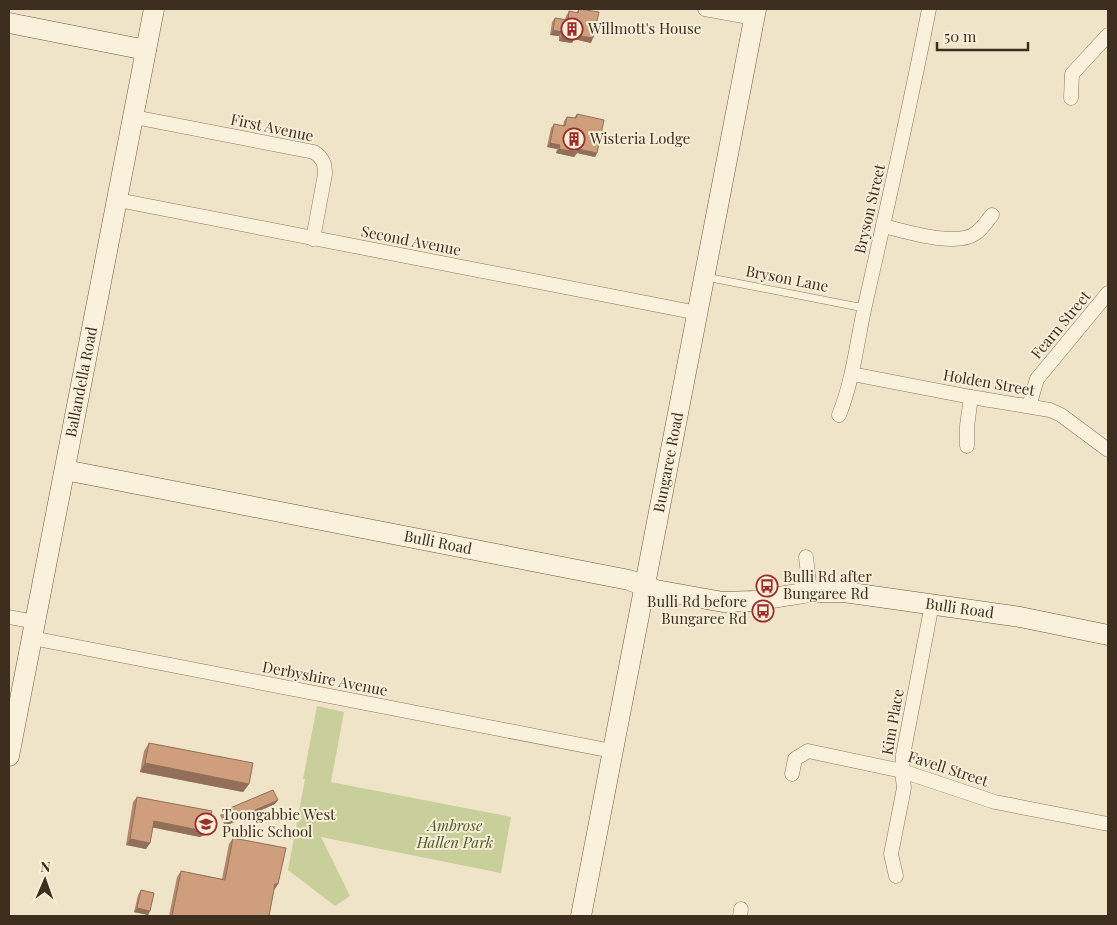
<svg xmlns="http://www.w3.org/2000/svg" width="1117" height="925" font-family="'Playfair Display',serif">
  <style>
    .green { fill: #c9cf9b }
    .lines { fill: none; stroke-linecap: round; stroke-linejoin: round }
    .lane-casing { stroke: #8d765c; stroke-width: 8 }
    .street-casing { stroke: #8d765c; stroke-width: 15 }
    .secondary-casing { stroke: #6f573f; stroke-width: 21 }
    .lane { stroke: #faf1dc; stroke-width: 7 }
    .street { stroke: #faf1dc; stroke-width: 14 }
    .secondary { stroke: #faf1dc; stroke-width: 20 }
    .wall { fill: #b2896c }
    .shaded-wall { fill: #916f58 }
    .building { fill: #cf9f7d; stroke: #916f58 }
    .labels { text-anchor: middle; stroke-width: 4; stroke-linejoin: round; paint-order: stroke }
    .poi-label { font-size: 15px; fill: #3d2e20; stroke: #f7eed8; text-anchor: start }
    .street-label { font-size: 15px; fill: #3d2e20; stroke: #f7eed8 }
    .park-label { font-size: 15px; font-style: italic; fill: #4d5a26; stroke: #f7eed8 }
  </style>
  <rect width="100%" height="100%" fill="#f0e4c8"/>
  <!-- green -->
  <path class="green" d="M317,706L344,712L331,782L511,817L501,873L321,837L350,896L335,906L288,870L305,779H303Z"/>
  <g class="lines">
    <!-- lane casing -->
    <g class="lane-casing">
      <path id="lane" d="M706,277L864,308"/>
    </g>
    <!-- street casing -->
    <g class="street-casing">
      <g id="street">
        <path d="M705,9L754,18"/>
        <path d="M1071,98L1072,74L1108,35"/>
        <path d="M134,117L314,152C323,158 325,164 325,174L313,239"/>
        <path d="M118,200L698,313"/>
        <path d="M883,226C906,231 956,248 976,233C982,229 987,221 992,215"/>
        <path d="M852,374L971,397L1050,410L1061,415L1108,450"/>
        <path d="M1029,406L1037,379L1108,293"/>
        <path d="M839,415C854,378 857,339 866,301C888,204 910,107 929,9"/>
        <path d="M967,446V426L971,397"/>
        <path d="M806,557L810,592"/>
        <path d="M9,617L35,622"/>
        <path d="M32,638L612,751"/>
        <path d="M792,774L795,759L808,751L902,771L995,802L1108,824"/>
        <path d="M896,876L891,854L904,788L902,771L903,755L932,604"/>
        <path d="M740,916L741,909"/>
      </g>
    </g>
    <!-- secondary casing -->
    <g class="secondary-casing">
      <g id="secondary">
        <path d="M9,23L146,50"/>
        <path id="s1" d="M65,470L629,580L656,590L723,602L753,601L810,592H844L1020,617L1108,635"/>
        <path id="s2" d="M9,756L154,9"/>
        <path id="s3" d="M581,916L756,9"/>
      </g>
    </g>
    <!-- lane -->
    <use href="#lane" class="lane"/>
    <!-- street -->
    <use href="#street" class="street"/>
    <!-- secondary -->
    <use href="#secondary" class="secondary"/>
  </g>
  <!-- wall -->
  <g class="wall">
    <path d="M579,9L591,43L574,39L572,43L559,41V36L550,35L552,22L555,18L565,20L566,16L569,11L576,13Z"/>
    <path d="M577,114L597,153L595,157L577,153L574,157L556,153L557,149L547,147L551,128L554,124L563,126L564,121L567,117L574,118Z"/>
    <path d="M149,743L249,784L243,792L140,772L144,751Z"/>
    <path d="M137,797L204,835L200,837L153,827L150,843L146,849L126,845L133,802Z"/>
    <path d="M275,804L225,826L220,815L223,811Z"/>
    <path d="M233,838L278,884L274,890L269,916H169L177,877L181,871L222,879L229,844Z"/>
    <path d="M141,890L150,911L148,915L134,912L138,895Z"/>
  </g>
  <!-- shaded-wall -->
  <g class="shaded-wall">
    <path d="M553,30L562,32L559,36L550,35Z"/>
    <path d="M575,35L593,38L591,43L574,39L572,43L559,41L562,36Z"/>
    <path d="M550,143L560,145L557,149L547,147Z"/>
    <path d="M559,149H578L597,153L595,157L577,153L574,157L556,153Z"/>
    <path d="M145,763L249,784L243,792L140,772Z"/>
    <path d="M278,800L275,804L225,826L228,822Z"/>
    <path d="M154,821L208,829L204,835L200,837L150,827Z"/>
    <path d="M130,839L150,843L146,849L126,845Z"/>
    <path d="M275,884H278L274,890H271Z"/>
    <path d="M137,908L150,911L148,915L134,912Z"/>
  </g>
  <!-- building -->
  <g class="building">
    <path d="M579,9L599,12L593,38L575,35V39L562,36V32L553,30L555,18L568,20L569,11L578,13Z"/>
    <path d="M577,114L604,120L597,153L578,149L577,152L559,149L560,145L550,143L554,124L565,126L567,117L576,118Z"/>
    <path d="M149,743L253,763L249,784L145,763Z"/>
    <path d="M273,790L278,800L228,822L223,811Z"/>
    <path d="M137,797L212,811L208,829L204,831L154,821L150,843L130,839Z"/>
    <path d="M233,838L286,848L278,884H275L269,916H172L181,871L225,880Z"/>
    <path d="M141,890L154,893L150,911L137,908Z"/>
  </g>
  <!-- icons -->
  <defs>
    <g id="building-ring" transform="scale(1.125)"><circle r="9.5" fill="#f7eed8" stroke="#9e2a2b" stroke-width="1.5"/><path d="M-4-6H4V6H1V3H-1V6H-4ZM-2.5-4.3h1.7v1.8h-1.7ZM.8-4.3h1.7v1.8H.8ZM-2.5-1h1.7V.8h-1.7ZM.8-1h1.7V.8H.8Z" fill="#9e2a2b"/></g>
    <g id="bus-ring" transform="scale(1.125)"><circle r="9.5" fill="#f7eed8" stroke="#9e2a2b" stroke-width="1.5"/><path d="M-5-6H5V4H4V6H2V4H-2V6H-4V4H-5ZM-3.5-4V0h7V-4ZM-3.5 1.2v1.5H-2V1.2ZM2 1.2v1.5H3.5V1.2Z" fill="#9e2a2b"/></g>
    <g id="school-ring" transform="scale(1.125)"><circle r="9.5" fill="#f7eed8" stroke="#9e2a2b" stroke-width="1.5"/><path d="M0-5L7-2L0 1L-7-2ZM-4 1L0 2.5L4 1V4Q0 6-4 4Z" fill="#9e2a2b"/></g>
  </defs>
  <g fill-rule="evenodd">
    <use href="#building-ring" x="572" y="29"/>
    <use href="#building-ring" x="574" y="139"/>
    <use href="#bus-ring" x="767" y="586"/>
    <use href="#bus-ring" x="763" y="611"/>
    <use href="#school-ring" x="206" y="824"/>
  </g>
  <g class="labels">
    <!-- poi labels -->
    <g class="poi-label">
      <text x="588" y="34">Willmott's House</text>
      <text x="590" y="144">Wisteria Lodge</text>
      <text x="783" y="582">Bulli Rd after<tspan x="783" dy="17">Bungaree Rd</tspan></text>
      <text x="747" y="607" text-anchor="end">Bulli Rd before<tspan x="747" dy="17">Bungaree Rd</tspan></text>
      <text x="222" y="820">Toongabbie West<tspan x="222" dy="17">Public School</tspan></text>
    </g>
    <!-- street labels -->
    <g class="street-label">
      <text transform="translate(272 128) rotate(12)" y="5">First Avenue</text>
      <text transform="translate(870 209) rotate(-77)" y="5">Bryson Street</text>
      <text transform="translate(411 241) rotate(11)" y="5">Second Avenue</text>
      <text transform="translate(787 279) rotate(11)" y="5">Bryson Lane</text>
      <text transform="translate(1061 325) rotate(-50)" y="5">Fearn Street</text>
      <text dy="5" stroke="none"><textPath href="#s2" startOffset="381">Ballandella Road</textPath></text>
      <text transform="translate(989 383) rotate(10)" y="5">Holden Street</text>
      <text dy="5" stroke="none"><textPath href="#s3" startOffset="462">Bungaree Road</textPath></text>
      <text dy="5" stroke="none"><textPath href="#s1" startOffset="380">Bulli Road</textPath></text>
      <text dy="5" stroke="none"><textPath href="#s1" startOffset="910">Bulli Road</textPath></text>
      <text transform="translate(325 679) rotate(11)" y="5">Derbyshire Avenue</text>
      <text transform="translate(893 722) rotate(-80)" y="5">Kim Place</text>
      <text transform="translate(948 769) rotate(18)" y="5">Favell Street</text>
    </g>
    <!-- park labels -->
    <g class="park-label">
      <text x="455" y="831">Ambrose<tspan x="455" dy="17">Hallen Park</tspan></text>
    </g>
  </g>
  <!-- border -->
  <rect width="1117" height="925" fill="none" stroke="#3d2e20" stroke-width="20"/>
  <!-- north arrow -->
  <g transform="translate(45 880) rotate(2)" stroke="#f7eed8" stroke-width="4" paint-order="stroke">
  <path d="M0-4L9 19L0 12L-9 19Z" fill="#3d2e20"/>
  <text y="-8" font-size="14" font-weight="bold" text-anchor="middle" fill="#3d2e20">N</text>
  </g>
  <!-- scale -->
  <path d="M937 42v8h91v-8" fill="none" stroke="#3d2e20" stroke-width="2.5"/>
  <text x="944" y="42" font-size="15" fill="#3d2e20" stroke="#f7eed8" stroke-width="4" paint-order="stroke">50 m</text>
</svg>
